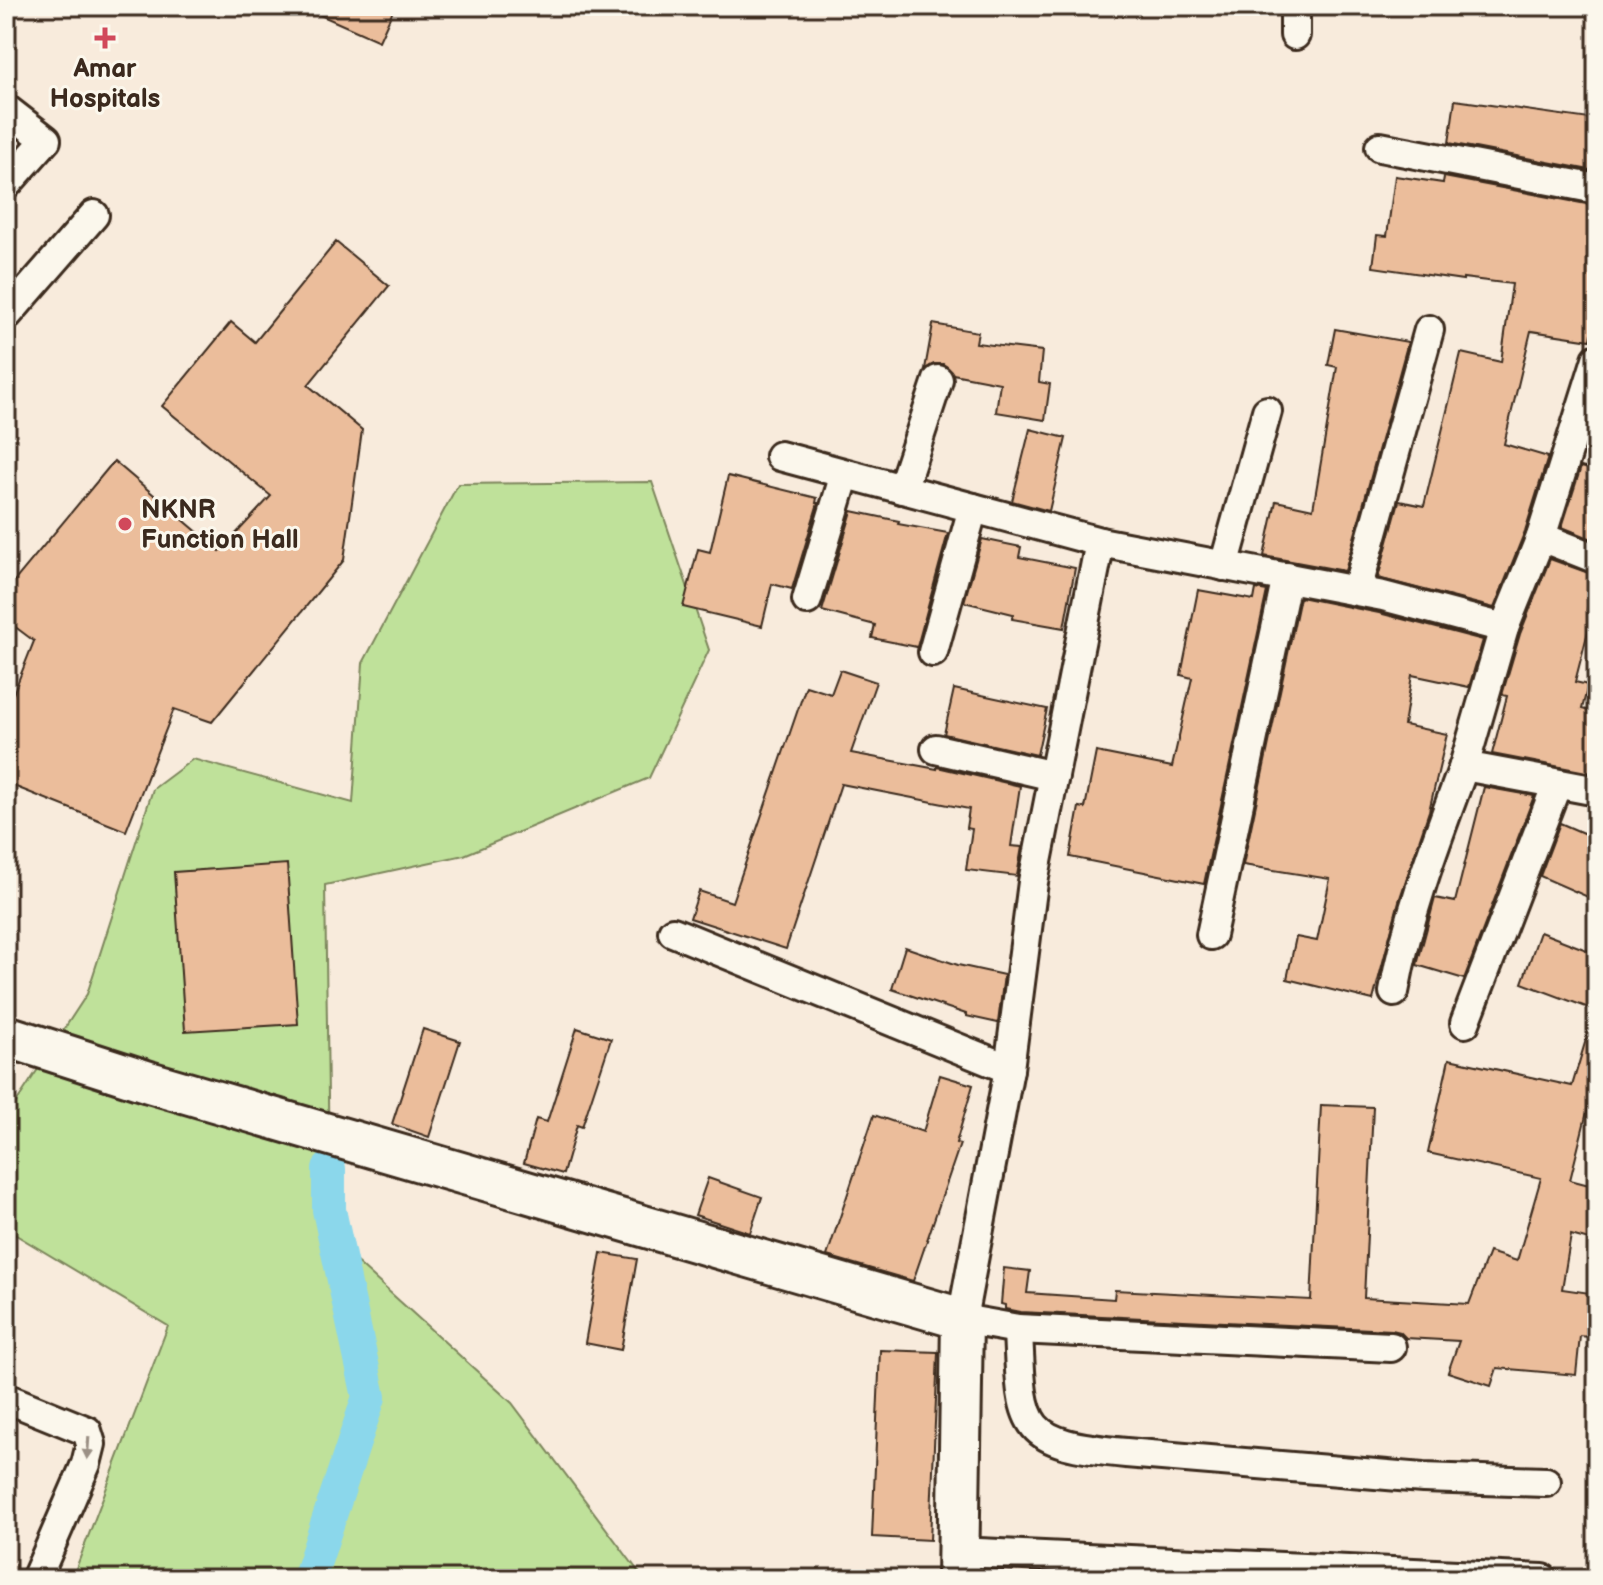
<svg xmlns="http://www.w3.org/2000/svg" width="1603" height="1585" font-family="'Balsamiq Sans',sans-serif">
  <style>
    .green { fill: #bfe19a; stroke: #7d865c; stroke-width: 2 }
    .lines { fill: none; stroke-linecap: round; stroke-linejoin: round }
    .canal { stroke: #8bd7eb; stroke-width: 34 }
    .building { fill: #ebbd9b; stroke: #3b2a1e; stroke-width: 2 }
    .street-casing { stroke: #3b2a1e; stroke-width: 34 }
    .secondary-casing { stroke: #3b2a1e; stroke-width: 46 }
    .street { stroke: #fbf7ec; stroke-width: 28 }
    .secondary { stroke: #fbf7ec; stroke-width: 40 }
    .oneway { fill: #9b9085 }
    .poi-dot { fill: #d1495b; stroke: #fbf7ec; stroke-width: 3 }
    .labels { text-anchor: middle; stroke-width: 6; stroke-linejoin: round; paint-order: stroke }
    .poi-label { font-size: 26px; font-weight: bold; fill: #3b2a1e; stroke: #fbf7ec }
  </style>
  <rect width="100%" height="100%" fill="#f8ebdc"/>
  <filter id="ink" filterUnits="userSpaceOnUse"><feTurbulence type="fractalNoise" baseFrequency=".0125" numOctaves="2"/><feDisplacementMap in="SourceGraphic" scale="16" xChannelSelector="R" yChannelSelector="G"/><feConvolveMatrix kernelMatrix="1 2 1 2 8 2 1 2 1" color-interpolation-filters="sRGB"/></filter>
  <g filter="url(#ink)">
    <!-- green -->
    <path class="green" d="M652,482L709,650L649,778L464,855L325,885L330,1238L512,1403L644,1579H72L168,1326L6,1229V1118L87,994L153,789L193,759L353,803L363,663L458,484Z"/>
    <g class="lines">
      <!-- canal -->
      <path class="canal" d="M309,1579L369,1397L329,1210V1169"/>
    </g>
    <!-- building -->
    <g class="building">
      <path d="M300,6H395L379,41Z"/>
      <path d="M1455,100L1597,120L1595,171L1449,143Z"/>
      <path d="M1395,176L1443,183L1444,177L1597,206V294L1591,340L1531,331L1504,444L1548,457L1525,531L1494,608L1378,578L1399,501L1424,506L1461,353L1501,362L1512,284L1463,278V280L1373,267L1377,235L1387,236Z"/>
      <path d="M336,242L389,286L308,385L362,430L344,560L212,722L174,709L126,831L6,783V712L34,641L6,620V591L114,461L220,551L271,496L162,406L231,322L255,342Z"/>
      <path d="M933,324L978,332L976,343L1042,351L1039,382L1050,384L1045,420L996,412L1000,383L953,374L943,364H934L925,369Z"/>
      <path d="M1335,329L1408,342L1345,571L1264,556L1276,501L1313,509L1337,367L1328,365Z"/>
      <path d="M1030,429L1066,438L1049,511L1012,501Z"/>
      <path d="M1581,467L1597,471V541L1562,527Z"/>
      <path d="M728,476L817,498L816,503H818L792,589L772,584L762,626L683,607L698,549L710,552Z"/>
      <path d="M852,511L899,521L898,524L948,533L917,647L872,638L875,625L822,611Z"/>
      <path d="M982,539L1021,547L1019,557L1075,568L1064,628L1012,619L1013,614L964,602Z"/>
      <path d="M1550,559L1597,576L1587,610L1593,612L1575,682L1588,685L1582,709L1597,713V774L1492,754L1507,696L1502,695L1520,634Z"/>
      <path d="M1256,589L1267,591L1204,884L1070,857L1079,807L1085,808L1096,752L1172,767L1192,678L1181,675L1198,590L1254,600Z"/>
      <path d="M1300,597L1379,613L1483,640L1469,687L1412,675L1404,725L1447,734L1429,811L1399,901L1373,1000L1287,979L1296,937L1317,941L1330,879L1243,865Z"/>
      <path d="M840,670L876,682L851,753L937,769V767L1020,786L1011,846L1022,847L1017,876L966,870L972,829L966,828L969,809L841,784L786,949L690,918L699,891L732,902L806,686L831,694Z"/>
      <path d="M954,689L1047,709L1037,755L944,734Z"/>
      <path d="M1484,787L1534,796L1464,979L1417,965L1435,898L1455,902Z"/>
      <path d="M1560,823L1597,839V901L1540,876Z"/>
      <path d="M287,864L298,1024L185,1031L174,872Z"/>
      <path d="M1540,932L1597,954V1011L1522,983Z"/>
      <path d="M905,947L958,965L1004,975L998,1023L966,1016V1014L892,989Z"/>
      <path d="M1591,1023L1597,1024V1107L1589,1104L1570,1180L1597,1187V1206L1589,1240L1571,1235L1562,1289L1597,1294V1338L1580,1336L1576,1375L1497,1368L1491,1386L1448,1372L1459,1341L1406,1338L1400,1332L1392,1330L1020,1312L1005,1309V1305L1001,1304L1004,1268L1030,1271L1027,1293L1114,1299L1115,1290L1311,1300L1321,1105L1373,1107L1364,1298L1469,1304L1489,1252L1517,1261L1541,1178L1428,1153L1449,1059L1572,1086Z"/>
      <path d="M577,1028L611,1039L582,1127L577,1125L563,1174L524,1163L536,1119L547,1122Z"/>
      <path d="M423,1029L460,1041L429,1137L392,1124Z"/>
      <path d="M940,1075L973,1085L956,1143L960,1144L913,1281L827,1256L874,1115L923,1132Z"/>
      <path d="M708,1178L762,1197L750,1233L695,1215Z"/>
      <path d="M601,1253L637,1259L621,1350L585,1343Z"/>
      <path d="M880,1350L938,1352L930,1540L872,1537Z"/>
    </g>
    <g class="lines">
      <!-- street casing -->
      <g class="street-casing">
        <g id="street">
          <path d="M1295,6V35"/>
          <path d="M6,109L46,140L6,185"/>
          <path d="M1380,147L1597,189"/>
          <path d="M6,316L94,215"/>
          <path d="M780,456L1100,542L1383,596L1504,628L1464,766L1597,791"/>
          <path d="M902,489L938,380"/>
          <path d="M1541,537L1597,559"/>
          <path d="M1100,542L1033,882L1009,1069L962,1319L1018,1329L1391,1347"/>
          <path d="M1224,566L1267,411"/>
          <path d="M1357,590L1429,330"/>
          <path d="M807,600L845,474"/>
          <path d="M1504,628L1541,537L1597,359"/>
          <path d="M933,652L973,508"/>
          <path d="M936,749L1054,776"/>
          <path d="M673,932L1009,1069"/>
          <path d="M1211,935L1287,577"/>
          <path d="M1394,992C1408,914 1436,841 1464,766"/>
          <path d="M1465,1023L1557,784"/>
          <path d="M1018,1329C1022,1430 1020,1443 1126,1453L1423,1478L1546,1482"/>
          <path d="M6,1398L87,1431L91,1444L86,1464L36,1579"/>
          <path d="M958,1552L1543,1579"/>
        </g>
      </g>
      <!-- secondary casing -->
      <g class="secondary-casing">
        <path id="secondary" d="M6,1036L149,1082L962,1319L958,1579"/>
      </g>
      <!-- street -->
      <use href="#street" class="street"/>
      <!-- secondary -->
      <use href="#secondary" class="secondary"/>
    </g>
    <!-- one-way arrows -->
    <defs><path id="oneway-solid" d="M-6-.8H1V-3.2L6.5 0L1 3.2V.8H-6Z" transform="scale(2)"/></defs>
    <use class="oneway" href="#oneway-solid" transform="translate(88 1448) rotate(94)"/>
  </g>
  <!-- markers -->
  <g class="poi-dot">
    <path d="M101 26h8v8h8v8h-8v8h-8v-8h-8v-8h8z"/>
    <circle cx="125" cy="524" r="8"/>
  </g>
  <g class="labels">
    <!-- poi labels -->
    <g class="poi-label">
      <text x="105" y="77">Amar<tspan x="105" dy="30">Hospitals</tspan></text>
      <text x="141" y="518" text-anchor="start">NKNR<tspan x="141" dy="30">Function Hall</tspan></text>
    </g>
  </g>
  <!-- margin -->
  <rect width="1603" height="1585" fill="none" stroke="#fbf7ec" stroke-width="32"/>
  <rect x="16" y="16" width="1571" height="1553" fill="none" stroke="#3b2a1e" stroke-width="3" filter="url(#ink)"/>
</svg>
